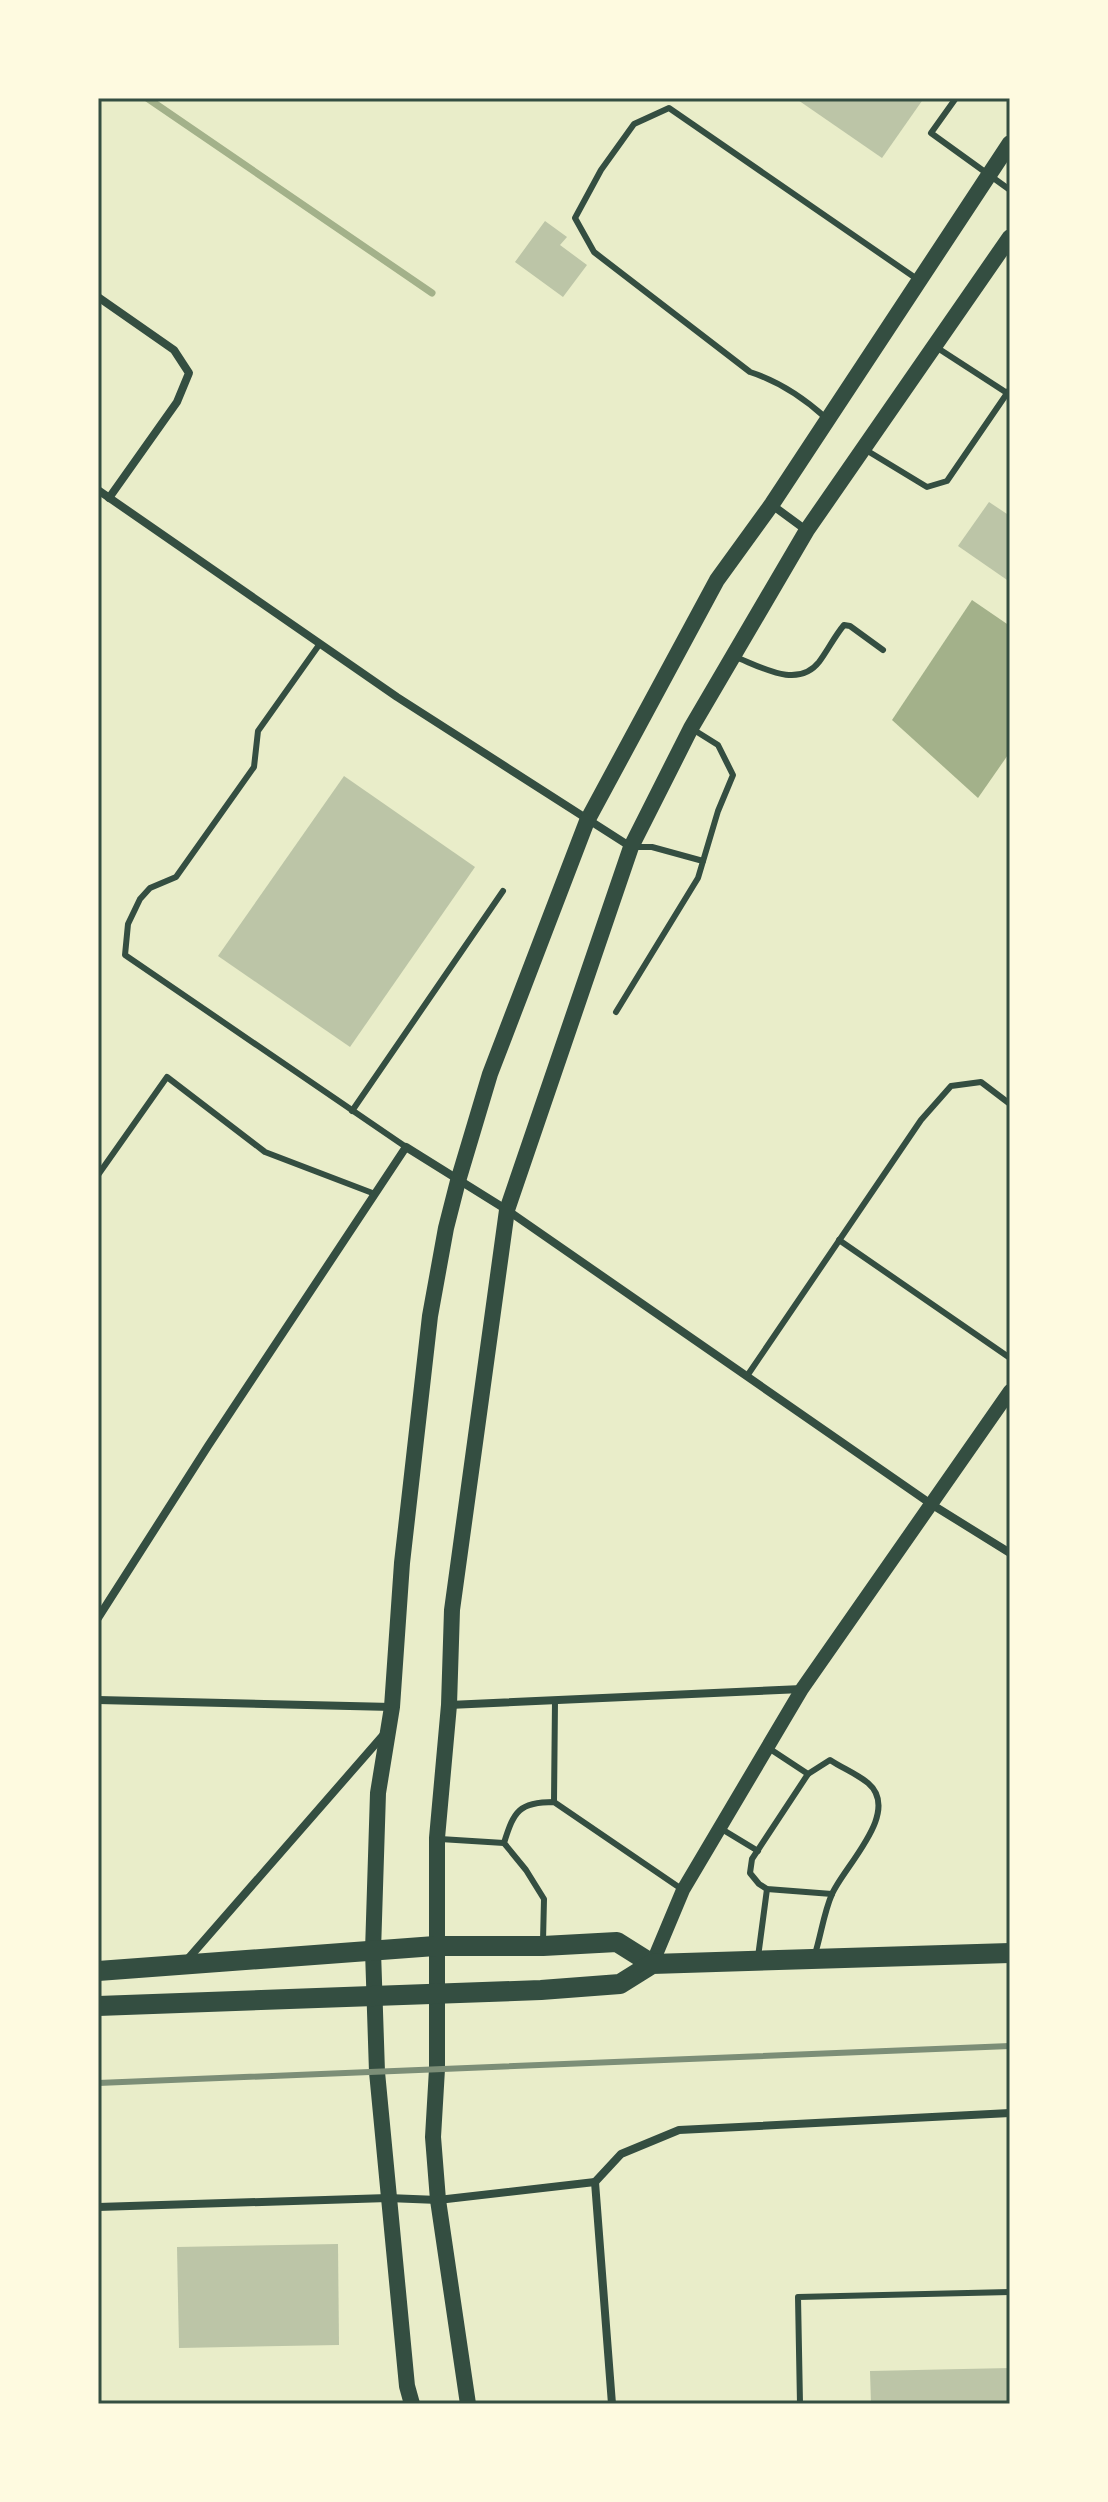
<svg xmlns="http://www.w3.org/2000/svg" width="1108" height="2502" font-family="Georgia,serif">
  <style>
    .water { fill: #a3b18a }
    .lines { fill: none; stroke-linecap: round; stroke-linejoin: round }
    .stream { stroke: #a3b18a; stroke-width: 7 }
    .building { fill: #bcc5a7 }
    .service { stroke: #344e41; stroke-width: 6 }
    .minor { stroke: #344e41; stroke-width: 8 }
    .tertiary { stroke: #344e41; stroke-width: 14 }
    .secondary { stroke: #344e41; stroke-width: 16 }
    .primary { stroke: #344e41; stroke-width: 20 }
    .rail { stroke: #7c8e77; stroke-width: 6 }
    .neatline { fill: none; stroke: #344e41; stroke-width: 3 }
  </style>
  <rect width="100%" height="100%" fill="#e9edc9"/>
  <!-- water -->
  <path class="water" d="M972,600L1010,626V752L978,798L892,720Z"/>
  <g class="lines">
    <!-- stream -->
    <path class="stream" d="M147,98L432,293"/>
  </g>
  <!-- building -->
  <g class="building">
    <path d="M795,98H924L882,158Z"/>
    <path d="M545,221L567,237L560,245L587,265L563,297L515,262Z"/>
    <path d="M989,502L1010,516V582L958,546Z"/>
    <path d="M344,776L475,867L350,1047L218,956Z"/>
    <path d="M338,2244L339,2345L179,2348L177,2247Z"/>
    <path d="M1010,2368V2404H871L870,2371Z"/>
  </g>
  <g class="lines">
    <!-- service -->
    <g class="service">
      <path d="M956,98L931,133L1010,190"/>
      <path d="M936,347L1007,393"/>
      <path d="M826,418C804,398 778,381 750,372L594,252L575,218L601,170L634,124L669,108L917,279"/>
      <path d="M866,450L927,487L947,481L1010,389"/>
      <path d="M319,645L258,731L254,767L176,877L150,888L140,899L128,924L125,955L406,1147"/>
      <path d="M733,656C760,666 797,690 819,662C828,650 834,637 844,625L850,626L883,650"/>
      <path d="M634,847H652L703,861"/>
      <path d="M616,1012L698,878L718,811L733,775L718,745L694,730"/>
      <path d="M352,1111L503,891"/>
      <path d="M98,1175L167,1077L265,1152L375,1194"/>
      <path d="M839,1240L1010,1358"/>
      <path d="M747,1376L921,1120L951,1086L981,1082L1010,1104"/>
      <path d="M767,1747L808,1774L830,1760C842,1768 857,1774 868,1783C902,1812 844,1866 832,1894C824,1912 821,1935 815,1954"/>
      <path d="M808,1774L752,1859L750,1873L759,1884L767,1889L832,1894"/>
      <path d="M554,1802L555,1701"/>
      <path d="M720,1828L758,1851"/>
      <path d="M440,1839L504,1843"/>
      <path d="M543,1941L544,1899L526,1870L504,1843C514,1811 519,1802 554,1802L683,1890"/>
      <path d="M758,1957L767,1889"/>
      <path d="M800,2404L798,2297L1010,2292"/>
    </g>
    <!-- minor -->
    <g class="minor">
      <path d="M98,297L174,350L189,373L177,402L109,498"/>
      <path d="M98,490L397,697L631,847"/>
      <path d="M772,505L806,530"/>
      <path d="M98,1618L208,1446L406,1147L507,1210L931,1504L1010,1553"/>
      <path d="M98,1700L392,1707"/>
      <path d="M449,1705L802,1689"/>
      <path d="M187,1960L386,1732"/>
      <path d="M595,2182L612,2404"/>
      <path d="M98,2207L388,2198L438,2200L595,2182L621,2154L679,2130L1010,2113"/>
    </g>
    <!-- tertiary -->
    <path class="tertiary" d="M652,1964L683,1890L802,1689L1010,1391"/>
    <!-- secondary -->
    <g class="secondary">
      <path d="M412,2404L407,2386L377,2072L373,1951L378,1793L392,1707L402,1563L430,1316L446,1228L458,1181L490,1074L587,821L717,580L772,504L1010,143"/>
      <path d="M468,2404L438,2200L433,2137L437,2069V1838L449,1705L452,1610L507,1210L631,847L691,728L807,530L1010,237"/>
    </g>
    <!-- primary -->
    <g class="primary">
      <path d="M98,1971L435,1946H543L617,1942L652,1964"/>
      <path d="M98,2006L541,1990L620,1984L652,1964L1010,1953"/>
    </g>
    <!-- rail -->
    <path class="rail" d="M98,2083L1010,2046"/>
  </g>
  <!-- border -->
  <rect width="1108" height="2502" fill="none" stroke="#fefae0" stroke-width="200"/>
  <rect x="100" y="100" width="908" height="2302" class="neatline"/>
</svg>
